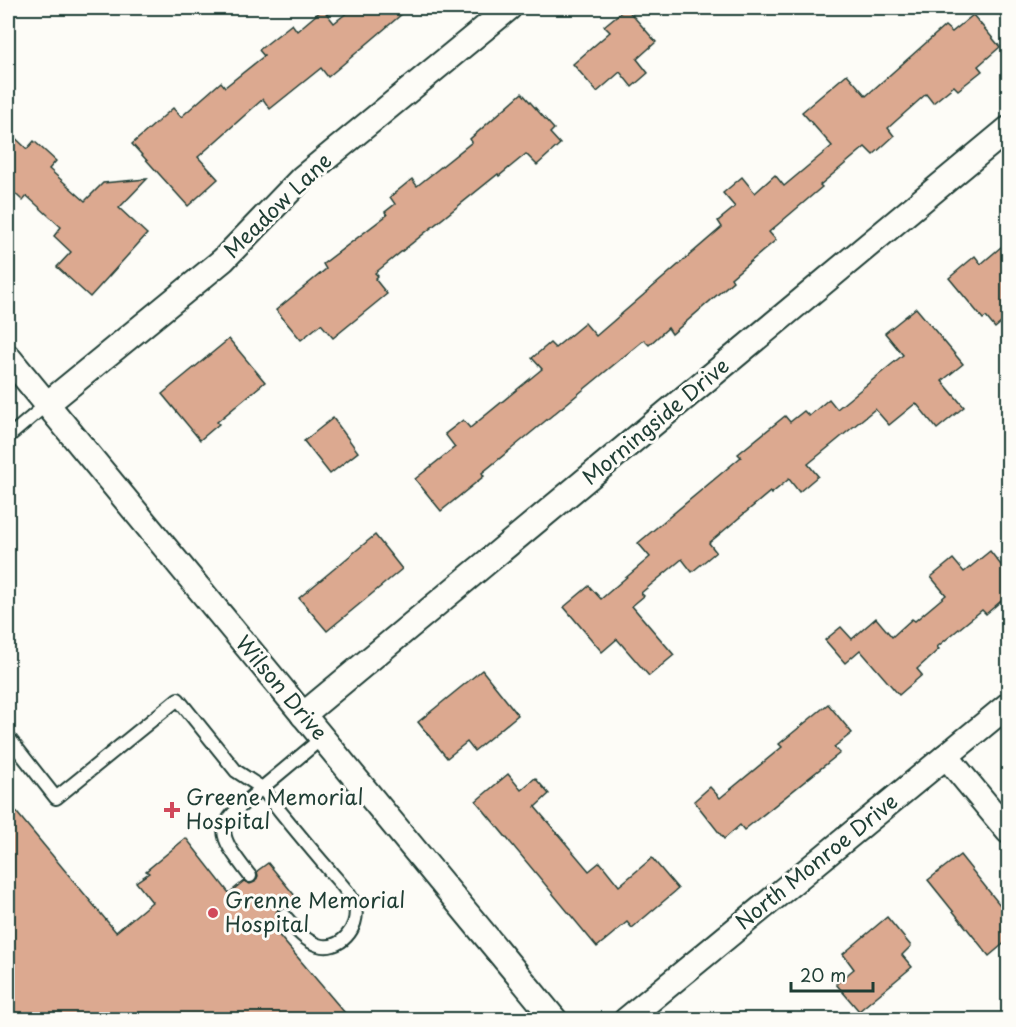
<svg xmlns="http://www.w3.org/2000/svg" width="1016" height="1027" font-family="'Playpen Sans',sans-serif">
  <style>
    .building { fill: #dca990; stroke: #1f3d34; stroke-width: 1.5 }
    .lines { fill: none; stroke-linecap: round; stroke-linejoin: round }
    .lane-casing { stroke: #1f3d34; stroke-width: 16 }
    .street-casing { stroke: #1f3d34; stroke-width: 28 }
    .lane { stroke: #fdfcf7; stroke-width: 12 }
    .street { stroke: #fdfcf7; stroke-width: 24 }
    .poi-dot { fill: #d1495b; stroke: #fdfcf7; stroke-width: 2 }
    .labels { text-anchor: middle; stroke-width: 6; stroke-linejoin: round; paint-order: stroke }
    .street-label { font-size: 21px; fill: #1f3d34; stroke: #fdfcf7 }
    .poi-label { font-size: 21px; fill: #1f3d34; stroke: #fdfcf7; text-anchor: start }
  </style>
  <rect width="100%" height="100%" fill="#fdfcf7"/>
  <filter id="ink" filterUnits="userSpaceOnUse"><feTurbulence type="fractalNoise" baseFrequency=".0167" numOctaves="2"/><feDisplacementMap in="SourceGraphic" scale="12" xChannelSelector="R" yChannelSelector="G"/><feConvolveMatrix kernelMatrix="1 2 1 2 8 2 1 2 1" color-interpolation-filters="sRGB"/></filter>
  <g filter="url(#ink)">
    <!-- building -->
    <g class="building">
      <path d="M353,8H409L328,77L321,68L270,109L263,99L198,157L218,179L188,206L132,144L173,108L181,117L221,82L225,87L264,56L259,50L292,24L297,31L323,9L334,23Z"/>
      <path d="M626,8L656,42L637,59L648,73L632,87L620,72L597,92L573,64L610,32L604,26Z"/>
      <path d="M973,15L1000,47L978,66L982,71L958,90L954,86L933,103L926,94L888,128L894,136L873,155L865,147L820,185L822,187L769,232L776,240L731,278L733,281L672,334L668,328L649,345L644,340L482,473L484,476L441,511L415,479L455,447L445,434L463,420L470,428L542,369L532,358L550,343L555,348L585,323L596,336L722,227L718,221L735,207L723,193L742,177L755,193L775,175L784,186L832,146L802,112L847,74L866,96L945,26L952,32Z"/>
      <path d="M522,93L554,129L550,133L560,144L537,165L526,154L499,176L498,174L375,273L378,276L375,279L387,294L333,338L321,324L301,340L276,310L326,269L323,264L387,215L385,212L395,204L390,197L412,179L417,186L472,142L470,139Z"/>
      <path d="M8,131L27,149L34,141L56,161L49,169L85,201L103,183L147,179L119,208L147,234L90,297L57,267L71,252L54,236L61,227L27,196L23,201L8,187Z"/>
      <path d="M1008,241V317L995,328L986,317L983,319L949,278L975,256L981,264Z"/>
      <path d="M916,308L963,364L942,381L964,407L937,429L916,403L889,425L875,409L808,464L818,476L799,492L789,479L771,494L770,492L709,543L716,552L692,572L682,559L641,593L644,596L632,606L674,655L649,676L617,639L602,652L564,607L589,586L601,599L650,557L638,543L741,457L738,454L785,416L790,422L804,411L809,416L829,399L837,409L903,355L885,333Z"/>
      <path d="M229,339L265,382L217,422L219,424L200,440L162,394Z"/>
      <path d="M333,418L358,452L330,474L304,441Z"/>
      <path d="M375,535L402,569L327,631L299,598Z"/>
      <path d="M990,551L1008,574V595L986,614L982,610L937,647L939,649L917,669L922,675L899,695L860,650L845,663L825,640L841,627L852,639L876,618L892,637L912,619L915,621L946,595L931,577L953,559L964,572Z"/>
      <path d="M482,670L518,715L474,751L467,742L447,758L418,722Z"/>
      <path d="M828,704L852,733L834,747L840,753L744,830L740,825L724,839L694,801L710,787L720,798L782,747L779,744Z"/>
      <path d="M508,774L521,790L535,778L549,794L535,807L589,871L600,862L619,886L652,858L678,889L632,928L627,922L597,947L476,801Z"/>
      <path d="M8,802L116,932L152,902L136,882L149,873L146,871L186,838L229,893L244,881L250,884L255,882L258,876L257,871L268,863L300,902L290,910L286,907L279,908L276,913L278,920L271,926L351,1020H8Z"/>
      <path d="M960,855L1008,915V940L989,956L928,880Z"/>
      <path d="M887,917L911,946L902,955L912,967L859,1011L836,984L854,969L843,954Z"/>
    </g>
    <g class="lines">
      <!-- lane casing -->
      <g class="lane-casing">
        <g id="lane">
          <path d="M8,437L47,404"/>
          <path d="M8,737L56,798L178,699L236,771L262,788L322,738"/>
          <path d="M250,876C212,827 216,827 262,788C283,816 306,843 329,870C337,880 352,894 355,907C360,928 339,952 318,945C303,940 294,927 284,915"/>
        </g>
      </g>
      <!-- street casing -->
      <g class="street-casing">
        <g id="street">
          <path d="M8,357L555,1020"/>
          <path d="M47,404L223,260L302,178L509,8"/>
          <path d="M303,715L1008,129"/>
          <path d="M946,756L1008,831"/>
          <path d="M626,1020L1008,705"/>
        </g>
      </g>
      <!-- lane -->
      <use href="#lane" class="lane"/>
      <!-- street -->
      <use href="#street" class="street"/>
    </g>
  </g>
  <!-- markers -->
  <g class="poi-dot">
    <path d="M169 801h6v6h6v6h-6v6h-6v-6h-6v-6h6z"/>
    <circle cx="213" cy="913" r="6"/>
  </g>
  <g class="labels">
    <!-- street labels -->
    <g class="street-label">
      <text transform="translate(278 206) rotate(-44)" y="7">Meadow Lane</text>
      <text transform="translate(656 422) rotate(-40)" y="7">Morningside Drive</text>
      <text transform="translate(281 688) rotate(50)" y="7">Wilson Drive</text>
      <text transform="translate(817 862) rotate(-39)" y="7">North Monroe Drive</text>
    </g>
    <!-- poi labels -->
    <g class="poi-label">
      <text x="186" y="805">Greene Memorial<tspan x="186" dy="24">Hospital</tspan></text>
      <text x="225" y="908">Grenne Memorial<tspan x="225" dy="24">Hospital</tspan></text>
    </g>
  </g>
  <!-- margin -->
  <rect width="1016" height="1027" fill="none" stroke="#fdfcf7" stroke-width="30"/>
  <rect x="15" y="15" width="986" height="997" fill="none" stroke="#1f3d34" stroke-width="2" filter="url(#ink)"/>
  <!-- scale -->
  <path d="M791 982v9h82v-9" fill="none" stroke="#1f3d34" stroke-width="3"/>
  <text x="800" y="982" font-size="18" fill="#1f3d34" stroke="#fdfcf7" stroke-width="4.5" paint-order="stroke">20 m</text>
</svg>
